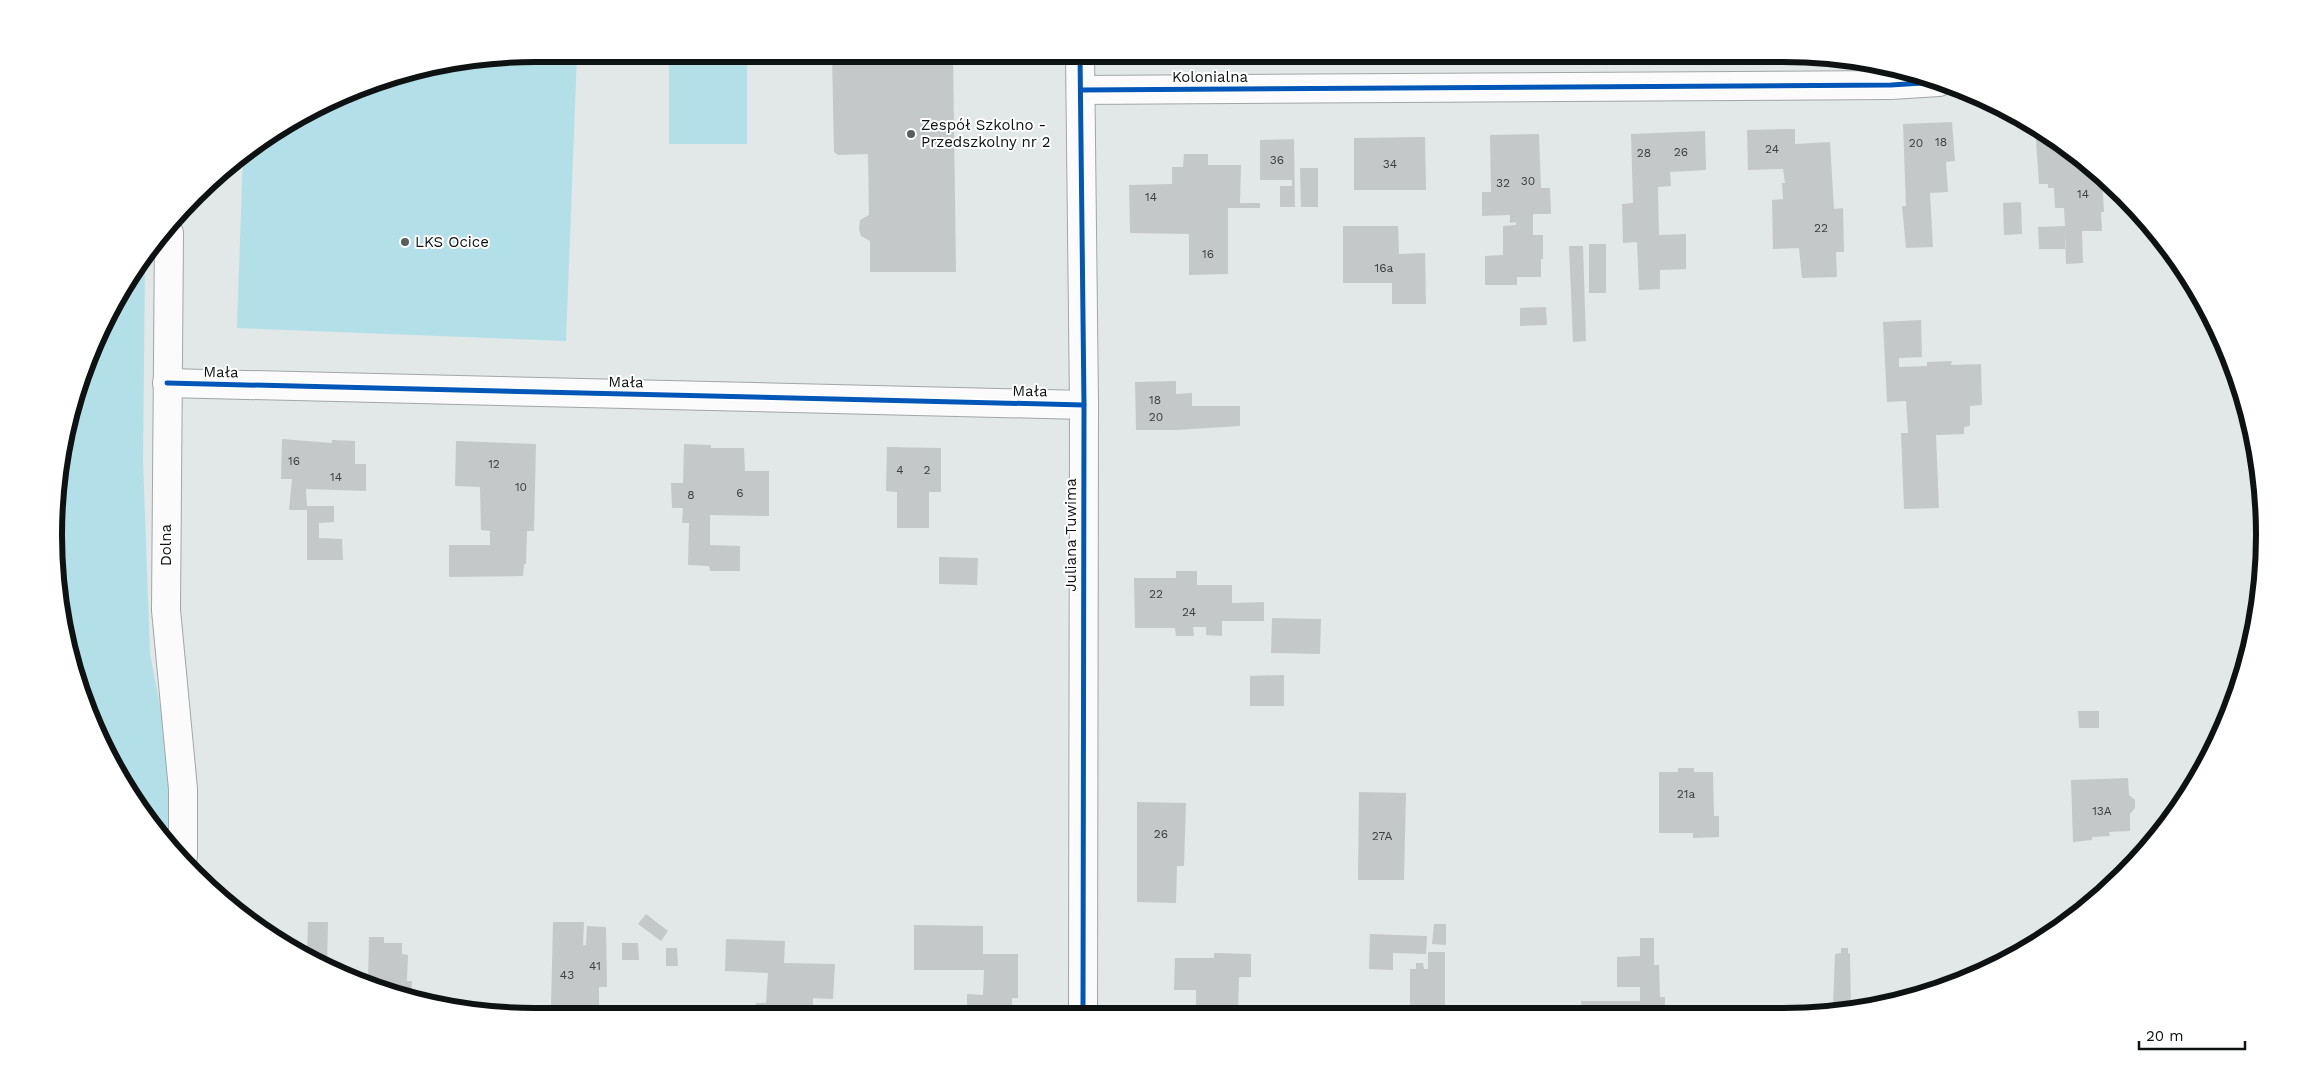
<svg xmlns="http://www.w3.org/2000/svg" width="2319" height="1071" font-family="'Work Sans',sans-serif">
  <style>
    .green { fill: #b3dfe9 }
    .building { fill: #c4c8c9 }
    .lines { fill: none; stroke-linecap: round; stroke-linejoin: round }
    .street-casing { stroke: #a2a6a7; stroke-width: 30 }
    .street { stroke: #fbfbfc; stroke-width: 28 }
    .cycleway-casing { stroke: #fff; stroke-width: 8 }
    .cycleway { stroke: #0057b8; stroke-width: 5 }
    .poi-dot { fill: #585d5e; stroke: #fff; stroke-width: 2 }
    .labels { text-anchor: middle; stroke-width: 4; stroke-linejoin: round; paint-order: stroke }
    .number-label { font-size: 12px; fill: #3c4040 }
    .street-label { font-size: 15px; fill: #0e1213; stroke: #fff }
    .poi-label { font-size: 15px; fill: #0e1213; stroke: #fff; text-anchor: start }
    .rim { fill: none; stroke: #0e1213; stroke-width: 6 }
  </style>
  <rect width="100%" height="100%" fill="#e2e7e8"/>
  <!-- green -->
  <g class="green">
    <path d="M535,54H577L566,341L237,328L243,155L295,118L380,79Z"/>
    <rect x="669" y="54" width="78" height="90"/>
    <path d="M145,262L143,461L150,654L166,737L173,843L118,776L63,629L54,535L63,442L118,295Z"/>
  </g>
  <!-- building -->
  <g class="building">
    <path d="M832,54H953L956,272H870V241L861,236L859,229L860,220L869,215L868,154L838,155L834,152Z"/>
    <path d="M1952,122L1955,161L1946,162L1948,192L1930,193L1933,247L1906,248L1902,206H1906L1903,124Z"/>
    <path d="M2035,126L2051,135L2102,177L2104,212H2101L2102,231H2082L2083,263L2066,264L2065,230V249H2039L2038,227L2065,226L2064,208H2055L2054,188H2048V184H2039Z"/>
    <path d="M1795,129V144L1830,142L1834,209L1843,208L1844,252H1836L1837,277L1802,278L1799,248L1773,249L1772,200L1783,199L1782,183H1785L1783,169L1748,170L1747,130Z"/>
    <path d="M1705,131L1706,170L1670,172L1671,186L1658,187L1659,235L1686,234V269L1660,270V289L1639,290L1637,242L1623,243L1622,204L1633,203L1631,134Z"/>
    <path d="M1539,134L1541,188H1550L1551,214H1533V235H1543V259H1541V277H1517V285H1485V256L1503,255V226L1516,225V222L1510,223V215L1482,216V192H1491L1490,135Z"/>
    <path d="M1425,137L1426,190H1354V138Z"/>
    <path d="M1294,139L1295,207H1280V186H1292V180H1260V140Z"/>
    <path d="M1184,154H1208V165H1241L1240,203H1260V208H1228V274L1189,275V234L1130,233L1129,185L1172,184V167H1183Z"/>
    <path d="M1300,168H1318V207H1301Z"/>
    <path d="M2021,202L2022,234L2004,235L2003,203Z"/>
    <path d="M1343,226H1398L1399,254L1425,253L1426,304H1392V283H1343Z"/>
    <rect x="1589" y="244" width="17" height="49"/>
    <path d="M1569,246H1583L1586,341L1573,342Z"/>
    <path d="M1546,307L1547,325L1520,326V308Z"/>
    <path d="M1921,320L1922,357L1899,358V367L1927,366V362L1952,361L1951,365L1981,364L1982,405L1970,406V426L1964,427V434L1936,435L1939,508L1904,509L1901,433H1908L1906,401L1887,402L1883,322Z"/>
    <path d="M1176,381V394L1192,393V406H1240V426L1176,430H1136L1135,382Z"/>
    <path d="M282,439L332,443V440L355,441V464H366V491L306,489L307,506H334V522L319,523V538L342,539L343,560H307V510H289L292,479H281Z"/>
    <path d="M456,441L536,444L534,531H527L526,564H524L523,576L449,577V545H490V531L481,530L480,487L455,486Z"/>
    <path d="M684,444L711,445V448H744L745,471H769V516L710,515V545L740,546V571H710L709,566L688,565L689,523H682L683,508H672L671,483H683Z"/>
    <path d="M887,447L941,448V492H929V528H897V492L886,491Z"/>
    <path d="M939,557L978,558L977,585L939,584Z"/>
    <path d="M1176,571H1197V585H1232V603L1264,602V621H1222V636L1206,635V627H1193L1194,636H1176L1175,628H1135L1134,578H1176Z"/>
    <path d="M1272,618L1321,619L1320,654L1271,653Z"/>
    <path d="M1284,675V706H1250V676Z"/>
    <path d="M2078,711H2099V728H2079Z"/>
    <path d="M1678,768H1694V772H1713L1714,816H1719V837L1693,838V833H1659V772H1678Z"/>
    <path d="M2128,778L2129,795L2135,800V808L2130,814V831L2109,832L2110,836L2092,837V840L2073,842L2071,780Z"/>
    <path d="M1359,792L1406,793L1404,880H1358Z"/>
    <path d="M1137,802L1186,803L1184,866H1177L1176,903L1137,902Z"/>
    <path d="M646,914L668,931L661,941L638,924Z"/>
    <path d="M308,922H328L327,966L307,953Z"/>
    <path d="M553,922H584L583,945H586L587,926L606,927L607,987H599V1005H617L616,1017H555L556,1005H551Z"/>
    <path d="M1434,924H1446V945L1432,944Z"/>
    <path d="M914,925L983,926V954H1018V998H1012V1016H967V994L983,995L984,970H914Z"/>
    <path d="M1370,934L1427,936L1426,954L1393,953V970L1369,969Z"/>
    <path d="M369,937H384V943H402V954L408,955L407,981H412L411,999L368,986Z"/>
    <path d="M1640,938H1654V965H1659L1660,997H1665V1014H1581V1001H1640V987H1617V957L1640,956Z"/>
    <path d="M726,939L785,941L784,963L835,964L833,999L813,998V1016L755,1017L756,1003H766L768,973L725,971Z"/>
    <path d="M622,943H638L639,960H622Z"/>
    <path d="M2014,944H2032L2014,954Z"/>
    <path d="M666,948H677L678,966H666Z"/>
    <path d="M1841,948H1848V954L1850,953L1851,1007L1867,1008L1847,1013H1826V1006H1833L1835,954L1841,953Z"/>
    <path d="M1428,952H1445V1014H1410V969H1416V963H1423L1424,969H1428Z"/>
    <path d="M1214,953L1251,954V977H1239L1238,1015H1196V990H1174L1175,958H1214Z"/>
  </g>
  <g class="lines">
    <!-- street casing -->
    <g class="street-casing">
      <g id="street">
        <path d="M1080,54L1084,405L1083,1016"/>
        <path d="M1081,90L1891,85L1939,82"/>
        <path d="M169,233L166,610L183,789V856"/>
        <path d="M167,383L1084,405"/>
      </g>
    </g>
    <!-- street -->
    <use href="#street" class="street"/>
    <!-- cycleway casing -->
    <g class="cycleway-casing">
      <g id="cycleway">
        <path d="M1080,54L1084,405L1083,1016"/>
        <path d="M1081,90L1891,85L1939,82"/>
        <path d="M167,383L1084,405"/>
      </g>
    </g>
    <!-- cycleway -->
    <use href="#cycleway" class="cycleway"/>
  </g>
  <!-- markers -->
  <g class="poi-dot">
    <circle cx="911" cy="134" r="5"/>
    <circle cx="405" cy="242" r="5"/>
  </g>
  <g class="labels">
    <!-- number labels -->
    <g class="number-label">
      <text x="1941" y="146">18</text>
      <text x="1916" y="147">20</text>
      <text x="1772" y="153">24</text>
      <text x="1681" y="156">26</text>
      <text x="1644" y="157">28</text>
      <text x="1277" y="164">36</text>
      <text x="1390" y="168">34</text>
      <text x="1528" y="185">30</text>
      <text x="1503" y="187">32</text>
      <text x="2083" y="198">14</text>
      <text x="1151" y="201">14</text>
      <text x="1821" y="232">22</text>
      <text x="1208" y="258">16</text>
      <text x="1384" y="272">16a</text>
      <text x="1155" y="404">18</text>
      <text x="1156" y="421">20</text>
      <text x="294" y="465">16</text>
      <text x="494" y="468">12</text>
      <text x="900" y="474">4</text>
      <text x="927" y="474">2</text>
      <text x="336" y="481">14</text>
      <text x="521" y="491">10</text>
      <text x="740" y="497">6</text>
      <text x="691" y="499">8</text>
      <text x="1156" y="598">22</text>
      <text x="1189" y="616">24</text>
      <text x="1686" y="798">21a</text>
      <text x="2102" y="815">13A</text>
      <text x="1161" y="838">26</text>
      <text x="1382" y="840">27A</text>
      <text x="595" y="970">41</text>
      <text x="567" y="979">43</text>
    </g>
    <!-- street labels -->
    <g class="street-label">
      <text x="1210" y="82">Kolonialna</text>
      <text transform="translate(221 372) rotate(1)" y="5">Mała</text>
      <text transform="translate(626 382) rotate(1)" y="5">Mała</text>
      <text transform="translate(1030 391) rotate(1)" y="5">Mała</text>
      <text transform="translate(1071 535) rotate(-90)" y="5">Juliana Tuwima</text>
      <text transform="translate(166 545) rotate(-90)" y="5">Dolna</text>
    </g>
    <!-- poi labels -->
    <g class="poi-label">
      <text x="921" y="130">Zespół Szkolno -<tspan x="921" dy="17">Przedszkolny nr 2</tspan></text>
      <text x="415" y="247">LKS Ocice</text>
    </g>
  </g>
  <!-- crop -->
  <path d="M0 0H2319V1071H0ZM535 62H1783A473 473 0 0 1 2256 535V535A473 473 0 0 1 1783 1008H535A473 473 0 0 1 62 535V535A473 473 0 0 1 535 62Z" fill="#fff" fill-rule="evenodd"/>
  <path class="rim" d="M535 62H1783A473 473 0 0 1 2256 535V535A473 473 0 0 1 1783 1008H535A473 473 0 0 1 62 535V535A473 473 0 0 1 535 62Z"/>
  <!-- scale -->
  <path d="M2139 1041v8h106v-8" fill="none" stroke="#0e1213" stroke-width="2.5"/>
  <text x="2146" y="1041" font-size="15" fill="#0e1213" stroke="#ffffff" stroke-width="4" paint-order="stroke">20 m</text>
</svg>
